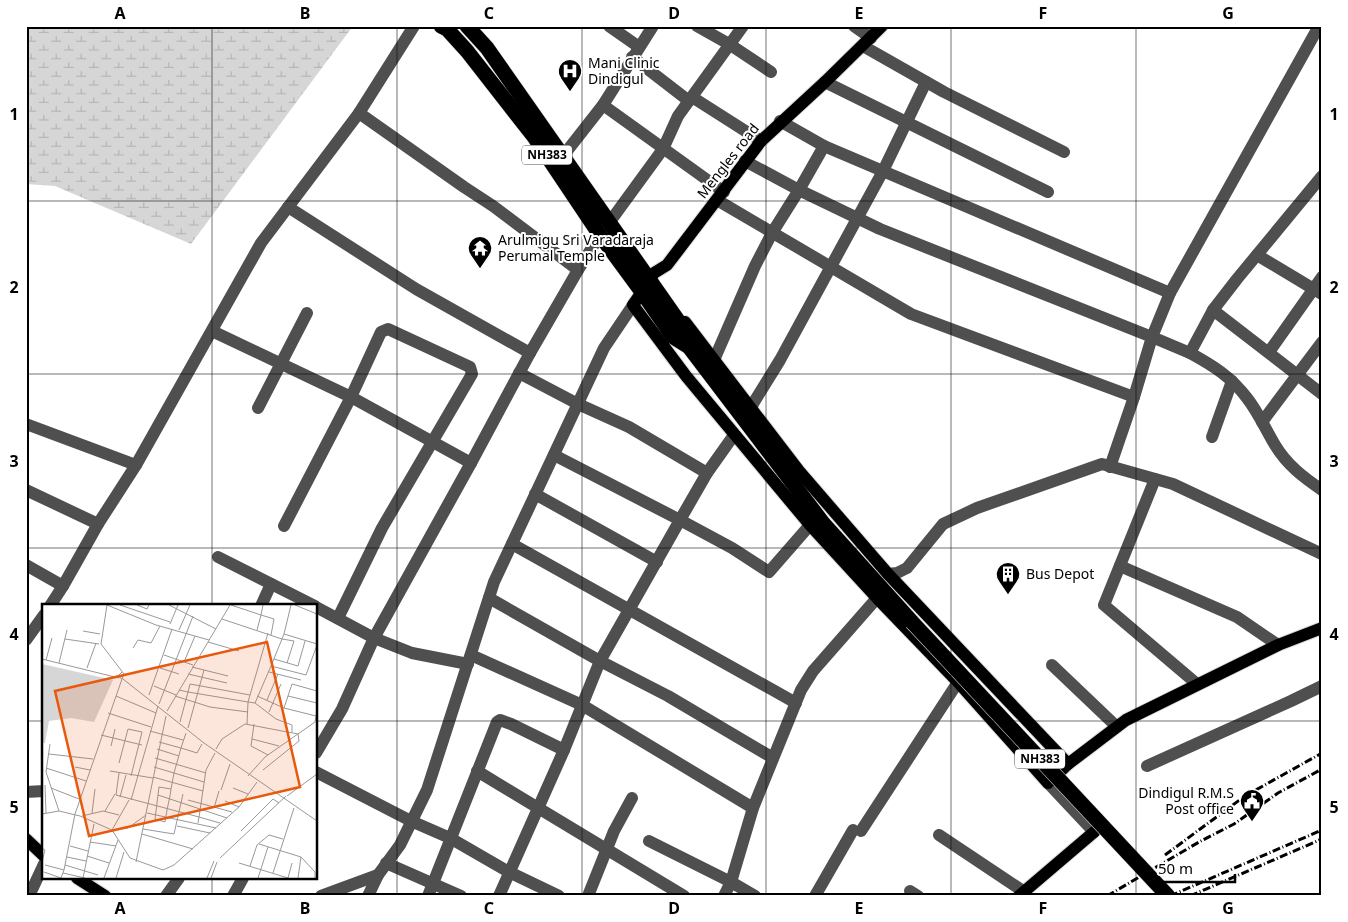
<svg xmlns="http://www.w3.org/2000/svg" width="1348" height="922" font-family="'Noto Sans',sans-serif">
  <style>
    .wetland { fill: url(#wetland-marsh) }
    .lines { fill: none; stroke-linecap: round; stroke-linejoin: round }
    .major-casing { stroke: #dbdbdb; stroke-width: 14 }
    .highway-casing { stroke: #dbdbdb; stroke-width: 16 }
    .minor { stroke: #4f4f4f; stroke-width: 12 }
    .major { stroke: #000; stroke-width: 12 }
    .highway { stroke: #000; stroke-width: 15 }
    .rail { stroke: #000; stroke-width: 3; stroke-dasharray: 8 2.5 1 2.5; stroke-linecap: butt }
    .highway-bridge-casing { stroke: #dbdbdb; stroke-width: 16; stroke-linecap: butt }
    .highway-bridge { stroke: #000; stroke-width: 15 }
    .grid { fill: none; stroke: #000; stroke-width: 1; stroke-opacity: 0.55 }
    .labels { text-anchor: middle; stroke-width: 4; stroke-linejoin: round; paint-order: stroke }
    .shield { fill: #fff; stroke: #4c4c4c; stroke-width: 1 }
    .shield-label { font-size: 12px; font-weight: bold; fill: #000 }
    .poi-label { font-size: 14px; fill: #000; stroke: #fff; text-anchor: start }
    .street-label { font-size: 14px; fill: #000; stroke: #fff }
    .inset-road { fill: none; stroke: #999; stroke-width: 1 }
    .view { fill: #e8590c; fill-opacity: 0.15; stroke: #e8590c; stroke-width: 2.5 }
    .inset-edge { fill: none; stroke: #000; stroke-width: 2.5 }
    .neatline { fill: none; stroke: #000; stroke-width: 2 }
    .grid-label { font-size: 16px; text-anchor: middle; font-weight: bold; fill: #000 }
  </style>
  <defs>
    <pattern id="wetland-marsh" width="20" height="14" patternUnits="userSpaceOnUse" patternTransform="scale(1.25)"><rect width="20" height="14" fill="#d6d6d6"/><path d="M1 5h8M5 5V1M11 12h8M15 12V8" fill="none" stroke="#b6b6b6"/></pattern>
  </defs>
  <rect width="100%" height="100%" fill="#fff"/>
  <!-- wetland -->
  <path class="wetland" d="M26,26H353L191,244L55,186L26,184Z"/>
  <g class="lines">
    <!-- major casing -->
    <g class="major-casing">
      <g id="major">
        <path d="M650,279L654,273L667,265L761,141L825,82L882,26"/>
        <path d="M642,292L633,305L686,376L810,525L877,598L958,682L1048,783L1068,764L1126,720L1278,645L1322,628"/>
        <path d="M685,322L799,471L888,574L1068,764"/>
        <path d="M26,839L44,856"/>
        <path d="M77,878L105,896"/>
        <path d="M1019,896L1094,832"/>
      </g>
    </g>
    <!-- highway casing -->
    <g class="highway-casing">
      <g id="highway">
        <path d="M441,26L447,29L467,51L535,138L600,235L642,292L673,337L689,347L823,523L912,622"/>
        <path d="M467,26L487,48L686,332L689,347"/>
      </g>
    </g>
    <!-- minor -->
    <g class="minor">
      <path d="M609,26L639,47"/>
      <path d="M697,26L729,44L771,72"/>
      <path d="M854,26L871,38"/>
      <path d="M1319,26L1170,293L1152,337L1190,353L1213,310L1237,279L1322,176"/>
      <path d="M863,46L944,92L1064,152"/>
      <path d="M632,57L689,101"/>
      <path d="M825,82L1048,192"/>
      <path d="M692,97L761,141"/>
      <path d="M603,105L724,192"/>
      <path d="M359,113L464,187L493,206L578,270"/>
      <path d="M780,121L824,146"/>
      <path d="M563,156L603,105L653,26"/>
      <path d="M717,200L911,314L1134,397"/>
      <path d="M288,207L416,289L530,353"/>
      <path d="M609,223L663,149L678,116L743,26"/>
      <path d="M1257,255L1322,294"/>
      <path d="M1213,310L1322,394"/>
      <path d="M212,331L351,397L471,463"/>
      <path d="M1269,352L1322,277"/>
      <path d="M1190,353C1214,366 1231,377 1247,398C1258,412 1266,430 1275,445C1287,465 1303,477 1322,490"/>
      <path d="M714,360L755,266L772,233L799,190L745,161"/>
      <path d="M519,373L578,404L629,427L707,473"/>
      <path d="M751,407L780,360L883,171L926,82"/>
      <path d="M258,408L307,313"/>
      <path d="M1262,422L1322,342"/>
      <path d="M26,424L136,465"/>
      <path d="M1212,437L1232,381"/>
      <path d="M554,455L680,520L707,473L734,435"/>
      <path d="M1110,467L1134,397L1152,337L880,229L799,190L824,146L1170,293"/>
      <path d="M1155,479L1104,605L1197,684"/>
      <path d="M26,490L98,524"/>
      <path d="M535,494L657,562"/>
      <path d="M284,526L351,397L381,332L388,329L470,367L472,374L382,528L338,618"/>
      <path d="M512,544L796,703"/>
      <path d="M218,557L315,606"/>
      <path d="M26,565L63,586"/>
      <path d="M1120,566L1237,617L1278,645"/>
      <path d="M888,574L897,573L907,568L943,524L977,508L1102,464L1173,484L1322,554"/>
      <path d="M489,598L600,661L564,750L499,896"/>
      <path d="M50,606L63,586L98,524L136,465L261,243L359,113L414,26"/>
      <path d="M261,606L271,584"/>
      <path d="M316,607L374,638L412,653L468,664"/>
      <path d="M26,640L44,615"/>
      <path d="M471,655L582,705L753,808"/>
      <path d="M1052,665L1116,726"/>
      <path d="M316,753L342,709L374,638L471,463L530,353L578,270L600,235"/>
      <path d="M773,758L668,696L600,661L680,520L732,548L769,572L810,525"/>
      <path d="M1147,766L1291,701L1322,686"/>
      <path d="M477,771L684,896"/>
      <path d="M316,772L411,821L450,838L509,872L559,896"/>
      <path d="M1048,783L1094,832"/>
      <path d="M26,792L44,791"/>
      <path d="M861,831L958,682"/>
      <path d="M939,835L1023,891"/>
      <path d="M649,841L731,882L755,896"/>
      <path d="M386,863L461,896"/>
      <path d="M910,891L918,896"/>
      <path d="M29,896L44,864"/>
      <path d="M166,896L179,878"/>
      <path d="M233,896L243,878"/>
      <path d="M321,896L378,875"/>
      <path d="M368,896L378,875L400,845L427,790L494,582L604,348L633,305"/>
      <path d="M428,896L497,722L500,720L511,724L564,750"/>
      <path d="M588,896L614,831L632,798"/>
      <path d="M724,896L731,882L753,808L801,690L813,671L877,598"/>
      <path d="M815,896L853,830"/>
    </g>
    <!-- major -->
    <use href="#major" class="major"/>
    <!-- highway -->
    <use href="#highway" class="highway"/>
    <!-- rail -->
    <g class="rail">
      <path d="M1165,855L1245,796L1322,753"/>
      <path d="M1107,896L1199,842L1234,824L1278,793L1322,769"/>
      <path d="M1170,896L1322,830"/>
      <path d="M1190,896L1322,839"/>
    </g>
    <!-- highway-bridge casing -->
    <g class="highway-bridge-casing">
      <path id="highway-bridge" d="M912,622L1168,896"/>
    </g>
    <!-- highway-bridge -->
    <use href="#highway-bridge" class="highway-bridge"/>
  </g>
  <!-- grid -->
  <path class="grid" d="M212,26V606M397,26V896M582,26V896M766,26V896M951,26V896M1136,26V896M26,201H1322M26,374H1322M26,548H1322M26,721H44M316,721H1322M212,878V896"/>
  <!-- icons -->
  <defs>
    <g id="hospital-pin" transform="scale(1.25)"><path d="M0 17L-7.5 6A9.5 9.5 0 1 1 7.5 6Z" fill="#000" stroke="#fff"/><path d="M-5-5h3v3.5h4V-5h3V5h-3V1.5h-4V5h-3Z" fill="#fff"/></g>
    <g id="temple-pin" transform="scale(1.25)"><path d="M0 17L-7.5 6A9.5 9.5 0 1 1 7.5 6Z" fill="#000" stroke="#fff"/><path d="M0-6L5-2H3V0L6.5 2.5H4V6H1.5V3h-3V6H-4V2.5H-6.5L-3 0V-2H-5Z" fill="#fff"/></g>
    <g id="building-pin" transform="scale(1.25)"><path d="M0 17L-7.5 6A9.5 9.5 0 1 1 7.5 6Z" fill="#000" stroke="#fff"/><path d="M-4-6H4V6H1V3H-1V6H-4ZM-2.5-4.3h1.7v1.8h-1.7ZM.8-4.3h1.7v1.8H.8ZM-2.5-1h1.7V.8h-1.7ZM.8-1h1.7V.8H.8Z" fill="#fff"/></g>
    <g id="civic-pin" transform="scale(1.25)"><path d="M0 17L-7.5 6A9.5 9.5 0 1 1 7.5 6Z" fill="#000" stroke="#fff"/><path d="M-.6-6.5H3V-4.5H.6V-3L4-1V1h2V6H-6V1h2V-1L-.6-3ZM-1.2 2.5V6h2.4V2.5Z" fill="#fff"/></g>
  </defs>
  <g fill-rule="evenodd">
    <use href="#hospital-pin" x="570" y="71"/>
    <use href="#temple-pin" x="480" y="248"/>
    <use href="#building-pin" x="1008" y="574"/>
    <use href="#civic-pin" x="1252" y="801"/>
  </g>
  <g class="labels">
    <!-- shield labels -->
    <g class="shield">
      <rect x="522" y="145.5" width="50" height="19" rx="4"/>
      <rect x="1015" y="749.5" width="50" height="19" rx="4"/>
    </g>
    <g class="shield-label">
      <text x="547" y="159">NH383</text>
      <text x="1040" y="763">NH383</text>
    </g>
    <!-- poi labels -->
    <g class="poi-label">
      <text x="588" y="68">Mani Clinic<tspan x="588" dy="16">Dindigul</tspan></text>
      <text x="498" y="245">Arulmigu Sri Varadaraja<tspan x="498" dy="16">Perumal Temple</tspan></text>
      <text x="1026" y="579">Bus Depot</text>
      <text x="1234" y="798" text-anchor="end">Dindigul R.M.S<tspan x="1234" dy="16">Post office</tspan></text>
    </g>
    <!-- street labels -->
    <g class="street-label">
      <text transform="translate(728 161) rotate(-52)" y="5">Mengles road</text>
    </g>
  </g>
  <!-- overview -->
  <g transform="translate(42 604)">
    <rect width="275" height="275" fill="#fff"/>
    <path d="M0,60L71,76L52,118L29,114L7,117L3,139H0Z" fill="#d6d6d6"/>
    <path class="inset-road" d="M65,1L114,21L167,36M65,1L59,40L82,70L80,75L76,72L80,68M78,1L128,18M95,1L105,5L107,1M127,1L174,25M189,1L219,11L221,1M253,1L275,10M180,15L240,35L242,30L275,40M128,20L136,1M137,26L148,1M215,26L219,11L232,15L229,31M41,27L58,30M226,29L206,98L213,99L229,62M242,30L249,1M23,35L57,40M252,37L240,35L229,62L264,71L275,41M166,38L197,47M91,44L96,36L109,39L118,22M122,51L151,61M0,55L77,74M232,55L256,62L263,37M4,56L10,34M142,58L153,32M17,59L25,26M245,59L252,37M150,63L186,72M45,64L54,39M118,64L137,70M227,68L259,76M146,70L185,79M81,75L162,139L275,217M112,82L134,91M137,86L146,88L138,118M107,91L130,25M74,92L114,109M133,92L168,103L206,108M215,92L242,104M246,92L275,99M225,96L236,70M213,99L234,115L250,121V128M117,100L151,12M125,107L188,1M227,108L239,80M66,109L109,123M274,112L242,104L250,80L275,87M205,120L206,98L146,88L148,80L208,91M212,120L209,142L226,151M146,124L162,66M108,127L141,136M59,131L100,141M210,135L237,142M117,138L139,144L144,129M8,140L4,168L17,207M160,140L155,149L139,144L132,169L162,178M69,142L73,125M115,145L137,152M174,145L180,135L203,120L256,130L257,137L221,166M173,149L164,166L157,213L178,219M7,150L51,155M113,154L164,169M77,159L86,125L100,128L89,172M33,163L48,166M112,163L132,169L129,185L128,192L125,206L123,218L113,215L117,183L129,185M4,164L44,177M68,167L111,174M77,169L74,191L157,213L156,219M206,172L223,153L273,118L275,107M111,173L161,187M3,181L4,209M9,184L37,195M191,184L206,190M179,186L188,160M116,191L185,214M245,192L275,170M78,193L84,171M89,196L116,102M146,196L190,208M183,197L197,203M172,204L177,187M63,207L73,190M50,209L53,185M105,209L174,224M0,210L17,207L38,212L70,226L88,254L121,266L132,261L197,203L215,178M40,212L61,207L77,211M135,222L168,229M101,225L132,230L141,190M70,226L86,224L104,211M70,226L87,196M199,227L231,195L237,199M100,230L151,245M48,238L74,242M217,240L259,253L273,268V274M28,242L46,247M0,244L3,246L0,258M45,252L67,259M25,253L44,257M178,254L244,192M94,258L124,112M197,259L246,274M3,261L22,266M23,261L56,271M208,262L215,241L227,231L241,235M2,268L19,274L22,266L33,210L80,75M21,269L43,274M231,269L252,204M41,274L52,220M62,274L76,236M74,274L82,248M165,274L172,257M169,274L175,258M216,274L226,243M246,274L250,259M256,274L259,253"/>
    <path class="view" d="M225,38L258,183L47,232L13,87Z"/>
    <rect width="275" height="275" class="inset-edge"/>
  </g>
  <!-- border -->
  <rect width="1348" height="922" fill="none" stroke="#ffffff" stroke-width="55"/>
  <!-- scale -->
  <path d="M1150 874v8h85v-8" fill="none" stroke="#000000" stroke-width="2.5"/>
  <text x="1158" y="874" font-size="15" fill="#000000" stroke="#ffffff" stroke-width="4" paint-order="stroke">50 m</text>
  <rect x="28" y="28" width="1292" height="866" class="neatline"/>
  <g class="grid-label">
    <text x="120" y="19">A</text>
    <text x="305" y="19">B</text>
    <text x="489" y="19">C</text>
    <text x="674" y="19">D</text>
    <text x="859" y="19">E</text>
    <text x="1043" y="19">F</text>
    <text x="1228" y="19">G</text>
    <text x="14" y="120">1</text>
    <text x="1334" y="120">1</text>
    <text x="14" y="293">2</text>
    <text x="1334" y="293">2</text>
    <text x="14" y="467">3</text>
    <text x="1334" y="467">3</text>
    <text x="14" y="640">4</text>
    <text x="1334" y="640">4</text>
    <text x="14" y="813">5</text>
    <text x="1334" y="813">5</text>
    <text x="120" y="914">A</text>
    <text x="305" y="914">B</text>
    <text x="489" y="914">C</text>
    <text x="674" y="914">D</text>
    <text x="859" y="914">E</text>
    <text x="1043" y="914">F</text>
    <text x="1228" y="914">G</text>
  </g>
</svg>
